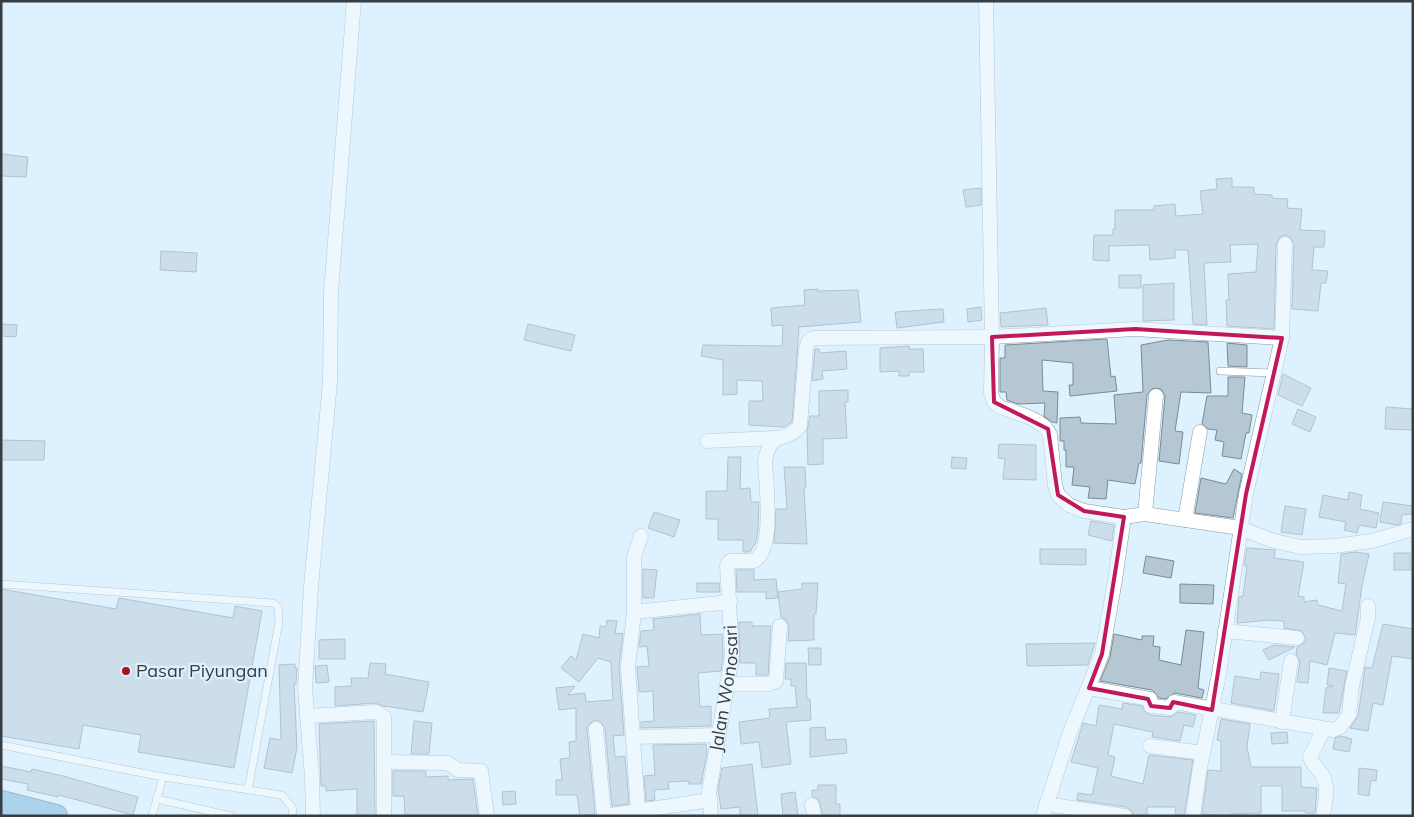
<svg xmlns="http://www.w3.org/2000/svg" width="1414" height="817" font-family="Mulish,sans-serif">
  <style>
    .building { fill: #b4c7d3; stroke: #798b97 }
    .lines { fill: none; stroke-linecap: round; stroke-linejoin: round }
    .service-casing { stroke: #8799a5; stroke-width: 8 }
    .minor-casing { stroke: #8799a5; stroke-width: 15 }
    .trunk-casing { stroke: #437a9b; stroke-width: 24 }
    .service { stroke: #fff; stroke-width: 7 }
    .minor { stroke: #fff; stroke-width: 14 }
    .trunk { stroke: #6eafd6; stroke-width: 22 }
    .marked { fill: none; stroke: #c2185b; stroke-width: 4; stroke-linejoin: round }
    .poi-dot { fill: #a81415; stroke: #def1fe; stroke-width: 2 }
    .labels { text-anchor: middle; stroke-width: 4.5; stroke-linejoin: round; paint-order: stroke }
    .poi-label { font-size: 18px; fill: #373e43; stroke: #def1fe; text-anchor: start }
    .street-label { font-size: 18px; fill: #373e43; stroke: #def1fe }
  </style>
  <rect width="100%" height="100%" fill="#def1fe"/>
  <!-- building -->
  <g class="building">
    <path d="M1,154L28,157L26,177L1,176Z"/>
    <path d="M1232,178V187H1254V194L1272,195V198L1288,199L1287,208L1302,209L1300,230L1325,231L1324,247H1314L1312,270L1328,271L1326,283H1321L1318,311L1292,309L1294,244L1292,239L1286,235L1280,237L1276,244L1274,329L1227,326L1226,300H1229L1228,274L1256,272L1258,244L1230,245L1231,262L1204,263L1207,325L1193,324L1188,250H1175V258L1150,260L1149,245L1109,246V261L1093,260L1094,235H1113V229H1115V210H1154V206L1175,204L1176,216L1203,214L1200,191L1217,189L1216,179Z"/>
    <path d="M981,188V205L966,207L963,190Z"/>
    <path d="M161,251L197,253L196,272L160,270Z"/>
    <rect x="1119" y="275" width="22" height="13"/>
    <path d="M1174,283V320L1143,321V285Z"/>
    <path d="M818,289V291L858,290L861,322L799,327L792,422L784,427L749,425V401H763L762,381L737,380V394L723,395V360L701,356L703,345L782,346L783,325L772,326L771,308L805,305L804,290Z"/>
    <path d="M981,307L982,320L968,322L967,309Z"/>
    <path d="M1046,308L1048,325L1001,327L1000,313Z"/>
    <path d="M943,309L944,322L897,328L895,312Z"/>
    <path d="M1,324L17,325L16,337L1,336Z"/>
    <path d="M528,324L575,335L571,351L524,340Z"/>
    <path d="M1107,339L1111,377L1115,376L1117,391L1070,396L1069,385H1073V363L1042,360L1043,391L1058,392L1057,423L1052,422L1044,416L1045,403L1018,404L1007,400L1006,392H1000V358H1005V345Z"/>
    <path d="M1168,340L1208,342L1211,393L1181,392L1175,431L1183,432L1179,464L1159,461L1165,396L1161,389L1153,388L1147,395L1141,463H1139L1135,484L1108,480L1106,499L1088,498L1090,487L1072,485L1074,467H1066V450H1064V441H1060V418L1080,417L1081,423L1116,424L1114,395L1143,392L1141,345Z"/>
    <path d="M1227,343L1247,345V367L1228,366Z"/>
    <path d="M909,346V349H923L924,372H909V376H899V371L880,372V348Z"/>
    <path d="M815,349H819L820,353L846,351L847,369L822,371L823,379L812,381Z"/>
    <path d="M1283,374L1311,388L1302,406L1278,395Z"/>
    <path d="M1228,377H1245L1242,413L1252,415L1249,433H1246L1241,459L1222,456L1224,442L1215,440L1217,430L1208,429L1202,424L1207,396H1228Z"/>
    <path d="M848,390V402H845L847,438L823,439V464L808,465L807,431L810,416H819V391Z"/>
    <path d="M1386,407L1413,409V430L1385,429Z"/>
    <path d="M1298,409L1316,417L1310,432L1292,424Z"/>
    <path d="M1,440L45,441L44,460H1Z"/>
    <path d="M999,444L1036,445V480L1003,479L1005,459L998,458Z"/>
    <path d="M728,457H741L740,489L750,488L751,502H759L758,530L756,542L750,552H743V540H718V519H706V491H727Z"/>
    <path d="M952,457L967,458L966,469L951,468Z"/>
    <path d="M784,467H805L806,487L804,488L807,544L774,543L776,509H787Z"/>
    <path d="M1234,469L1242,474L1233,518L1195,513L1201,478L1226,484Z"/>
    <path d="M1349,492L1362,495L1360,509L1379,513L1376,528L1359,525L1357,533L1344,530L1346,522L1319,517L1323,495L1348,500Z"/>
    <path d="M1383,502L1413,506V514L1402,515L1401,524L1397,525L1380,522Z"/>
    <path d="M1285,506L1306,509L1302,535L1281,532Z"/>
    <path d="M654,512L680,520L674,537L648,528Z"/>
    <path d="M1091,521L1114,525L1112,541L1088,535Z"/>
    <path d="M1247,548L1275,550L1274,558L1304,562L1298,596L1304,597V602L1317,600L1318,605L1342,611L1346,584L1338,583L1341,554L1355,552L1369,554L1362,586L1355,635L1335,633L1327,665L1310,661L1308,683L1297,682L1300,662L1296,654L1297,647L1304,643L1306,639L1302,631L1284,628V621L1270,620L1237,623L1239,597L1243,596L1247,566L1244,565Z"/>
    <path d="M1040,549H1086V565L1040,564Z"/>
    <rect x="1394" y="553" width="16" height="17"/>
    <path d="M1146,556L1174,561L1171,578L1143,573Z"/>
    <path d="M643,569L657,570L654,598H643Z"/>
    <path d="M736,570H754V580L776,579L778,598L766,599V592H737Z"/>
    <path d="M697,583H719L720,592H697Z"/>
    <path d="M802,583H818L816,614H814V640L788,641L789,626L785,619L781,617L778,592L802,589Z"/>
    <path d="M1180,584L1214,585L1213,604L1180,603Z"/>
    <path d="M1,589L116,609L119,598L233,618L235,606L262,611L234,768L138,752L141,735L83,725L79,749L1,736Z"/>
    <path d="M700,614L701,635L722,634L723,656L721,671L698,673L700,707L711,706V726L641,728V722L654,721L653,691L639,692L637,667L649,666L647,646L639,647L641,631L654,630L653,619Z"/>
    <path d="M607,620L617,621L615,634L623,633L619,667L624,735L613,736L615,757L625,756L629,804L612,806L605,728L600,721L595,720L588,725L587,730L595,814L580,816L577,795H556V780H562L560,759L570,758L569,742L576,741V708L559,710L556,688L575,686L568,695L585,693L586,702L613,700L611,662L598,658L579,682L561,668L571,656L576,660L583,634L599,638L600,626L606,627Z"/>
    <path d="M739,622H752V626H771L768,675H756V663H740Z"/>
    <path d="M1383,624L1413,629V659L1392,656L1383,705L1373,703L1368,731L1350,728L1358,716L1365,667L1372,668Z"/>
    <path d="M1186,630L1204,632L1198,688L1204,690L1202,698L1175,693L1166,699L1159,698L1152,690L1100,681L1110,657L1114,634L1142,640V636H1154L1153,646L1160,647L1159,660L1181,665Z"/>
    <path d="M345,639V659H319V640Z"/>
    <path d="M1095,643L1088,665L1027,666L1026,644Z"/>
    <path d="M1274,645L1295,647L1269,660L1263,650Z"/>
    <path d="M808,648H821V665H809Z"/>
    <path d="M370,663L386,664L385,674L429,682L423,712L385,706V707L375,703L335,706V687L352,686L351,678H368Z"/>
    <path d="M786,663H806L807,699H810L811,720L786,722L791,764L762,768L759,742L741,744L739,722L770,718L769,709L797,707L795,686H791V679H785Z"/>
    <path d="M295,664V668H297L296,684H294L297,748L292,773L264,768L270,738L281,740L279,665Z"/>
    <path d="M327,665L329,682L316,683L315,666Z"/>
    <path d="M1329,668L1347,671L1339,713H1323L1326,688L1333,686L1327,685Z"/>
    <path d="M1261,672L1279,674L1274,711L1231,703L1235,676L1260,680Z"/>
    <path d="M1123,703L1142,706L1144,711L1150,715L1170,717L1178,712L1196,715L1193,727L1184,725L1180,741L1152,737L1153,732L1114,724L1108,755L1115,757L1111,776L1143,784L1149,755L1193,760L1184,816H1175L1176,807H1147V816H1134L1131,810L1126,807L1077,800L1078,793L1092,795L1098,768L1071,762L1083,723L1096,726L1099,705L1122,709Z"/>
    <path d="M1221,719L1250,724L1247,747L1251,767H1301V787L1317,788L1315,813H1305V811H1282V786H1261V813L1230,814V816L1202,814L1208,770L1221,771V741L1217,740Z"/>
    <path d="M374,721L375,816H357V789L326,791V786H321L319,724Z"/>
    <path d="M414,721L432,723L429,754H411Z"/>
    <path d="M825,727L826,740L846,739L847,753L810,757V728Z"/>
    <path d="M1287,732L1288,743L1272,744L1271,733Z"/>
    <path d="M1341,736L1352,739L1349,752L1333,749L1335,738Z"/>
    <path d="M706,744L707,753L701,784H689V781L668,782L669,789L654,790L655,800L646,801L644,776L655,775L653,745Z"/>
    <path d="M752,764L758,816H740V807L721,809L718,789L722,768Z"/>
    <path d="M1,766L31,772L32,769L63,776L138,797L133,815L59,795L58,797L27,790L28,784L1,779Z"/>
    <path d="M1359,768L1377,770L1376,781L1371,780L1369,796L1358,794Z"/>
    <path d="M393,771H426V777L448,776V780L473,779L478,816H405L404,796H393Z"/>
    <path d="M818,785H836V804H840V816H823L819,800L812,796V790H818Z"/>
    <path d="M515,791L516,804L503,805L502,792Z"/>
    <path d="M795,792L798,816H783L781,794Z"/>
  </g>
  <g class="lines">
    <!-- service casing -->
    <g class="service-casing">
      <g id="service">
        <path d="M1220,371L1273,373"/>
        <path d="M1,584L273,603L278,607L279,622L248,790"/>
        <path d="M1,745L163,777L282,795L293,809L292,816"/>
        <path d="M157,799L231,816"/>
        <path d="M152,816L163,777"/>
      </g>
    </g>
    <!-- minor casing -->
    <g class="minor-casing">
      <g id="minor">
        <path d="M986,1L992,337L1135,329L1282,338L1246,494L1219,674L1199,773L1193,816"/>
        <path d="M1282,338L1285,244"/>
        <path d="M707,441L776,438"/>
        <path d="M1145,514L1156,396"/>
        <path d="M1185,520L1200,432"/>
        <path d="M634,612V557L641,536"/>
        <path d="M1225,631L1297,638"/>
        <path d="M727,684H769L776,681L780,626"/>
        <path d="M1089,688L1150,699L1151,706L1170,708L1174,702L1333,730L1340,727L1349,715L1352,686L1368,618V606"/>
        <path d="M307,716L376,712L384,717V816"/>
        <path d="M1282,722L1291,661"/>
        <path d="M596,729L604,816"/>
        <path d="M633,737L718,735"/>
        <path d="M1150,746L1203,753"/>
        <path d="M386,762L448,763L458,770L481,771L487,816"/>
        <path d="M1046,804L1125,816"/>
        <path d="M812,805L814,816"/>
        <path d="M638,811L628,667L634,612L730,602"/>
        <path d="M313,816L312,777L305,688L311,587L330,382L331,292L354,1"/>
        <path d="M605,816L710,800"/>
        <path id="s1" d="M711,816L709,792L732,656L727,565L730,561H754C775,550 766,484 765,461C771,428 786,444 800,426L806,350L808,342L813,338L992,337L991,393L994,402L1000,407C1016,413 1043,418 1050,435L1055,485L1058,495L1069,505L1084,511L1124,517L1145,514L1240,528L1271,540L1300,547L1334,546L1372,541L1413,529"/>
        <path d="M1043,816L1070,732L1102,654L1115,580L1124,517"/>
        <path d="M1323,816C1325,803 1329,788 1323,776C1319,769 1312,765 1310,757L1324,729"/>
      </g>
    </g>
    <!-- trunk casing -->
    <g class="trunk-casing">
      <path id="trunk" d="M1,802L56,816"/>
    </g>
    <!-- service -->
    <use href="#service" class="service"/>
    <!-- minor -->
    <use href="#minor" class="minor"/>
    <!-- trunk -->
    <use href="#trunk" class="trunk"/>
  </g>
  <!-- marked area -->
  <path d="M0 0H1414V817H0ZM1135,329L1282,338L1246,494L1212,710L1173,702L1170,708L1151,706L1148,699L1089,688L1102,654L1124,517L1084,511L1058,495L1048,429L994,402L992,337Z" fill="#def1fe" fill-opacity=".55" fill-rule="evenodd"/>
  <path class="marked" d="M1135,329L1282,338L1246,494L1212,710L1173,702L1170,708L1151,706L1148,699L1089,688L1102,654L1124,517L1084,511L1058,495L1048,429L994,402L992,337Z"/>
  <!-- markers -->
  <circle class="poi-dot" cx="126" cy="671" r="5"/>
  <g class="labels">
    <!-- poi labels -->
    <g class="poi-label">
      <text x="136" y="677">Pasar Piyungan</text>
    </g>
    <!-- street labels -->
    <g class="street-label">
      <text dy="6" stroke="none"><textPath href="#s1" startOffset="129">Jalan Wonosari</textPath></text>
    </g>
  </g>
  <!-- border -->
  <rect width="1414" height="817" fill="none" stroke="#373e43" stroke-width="5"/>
</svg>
